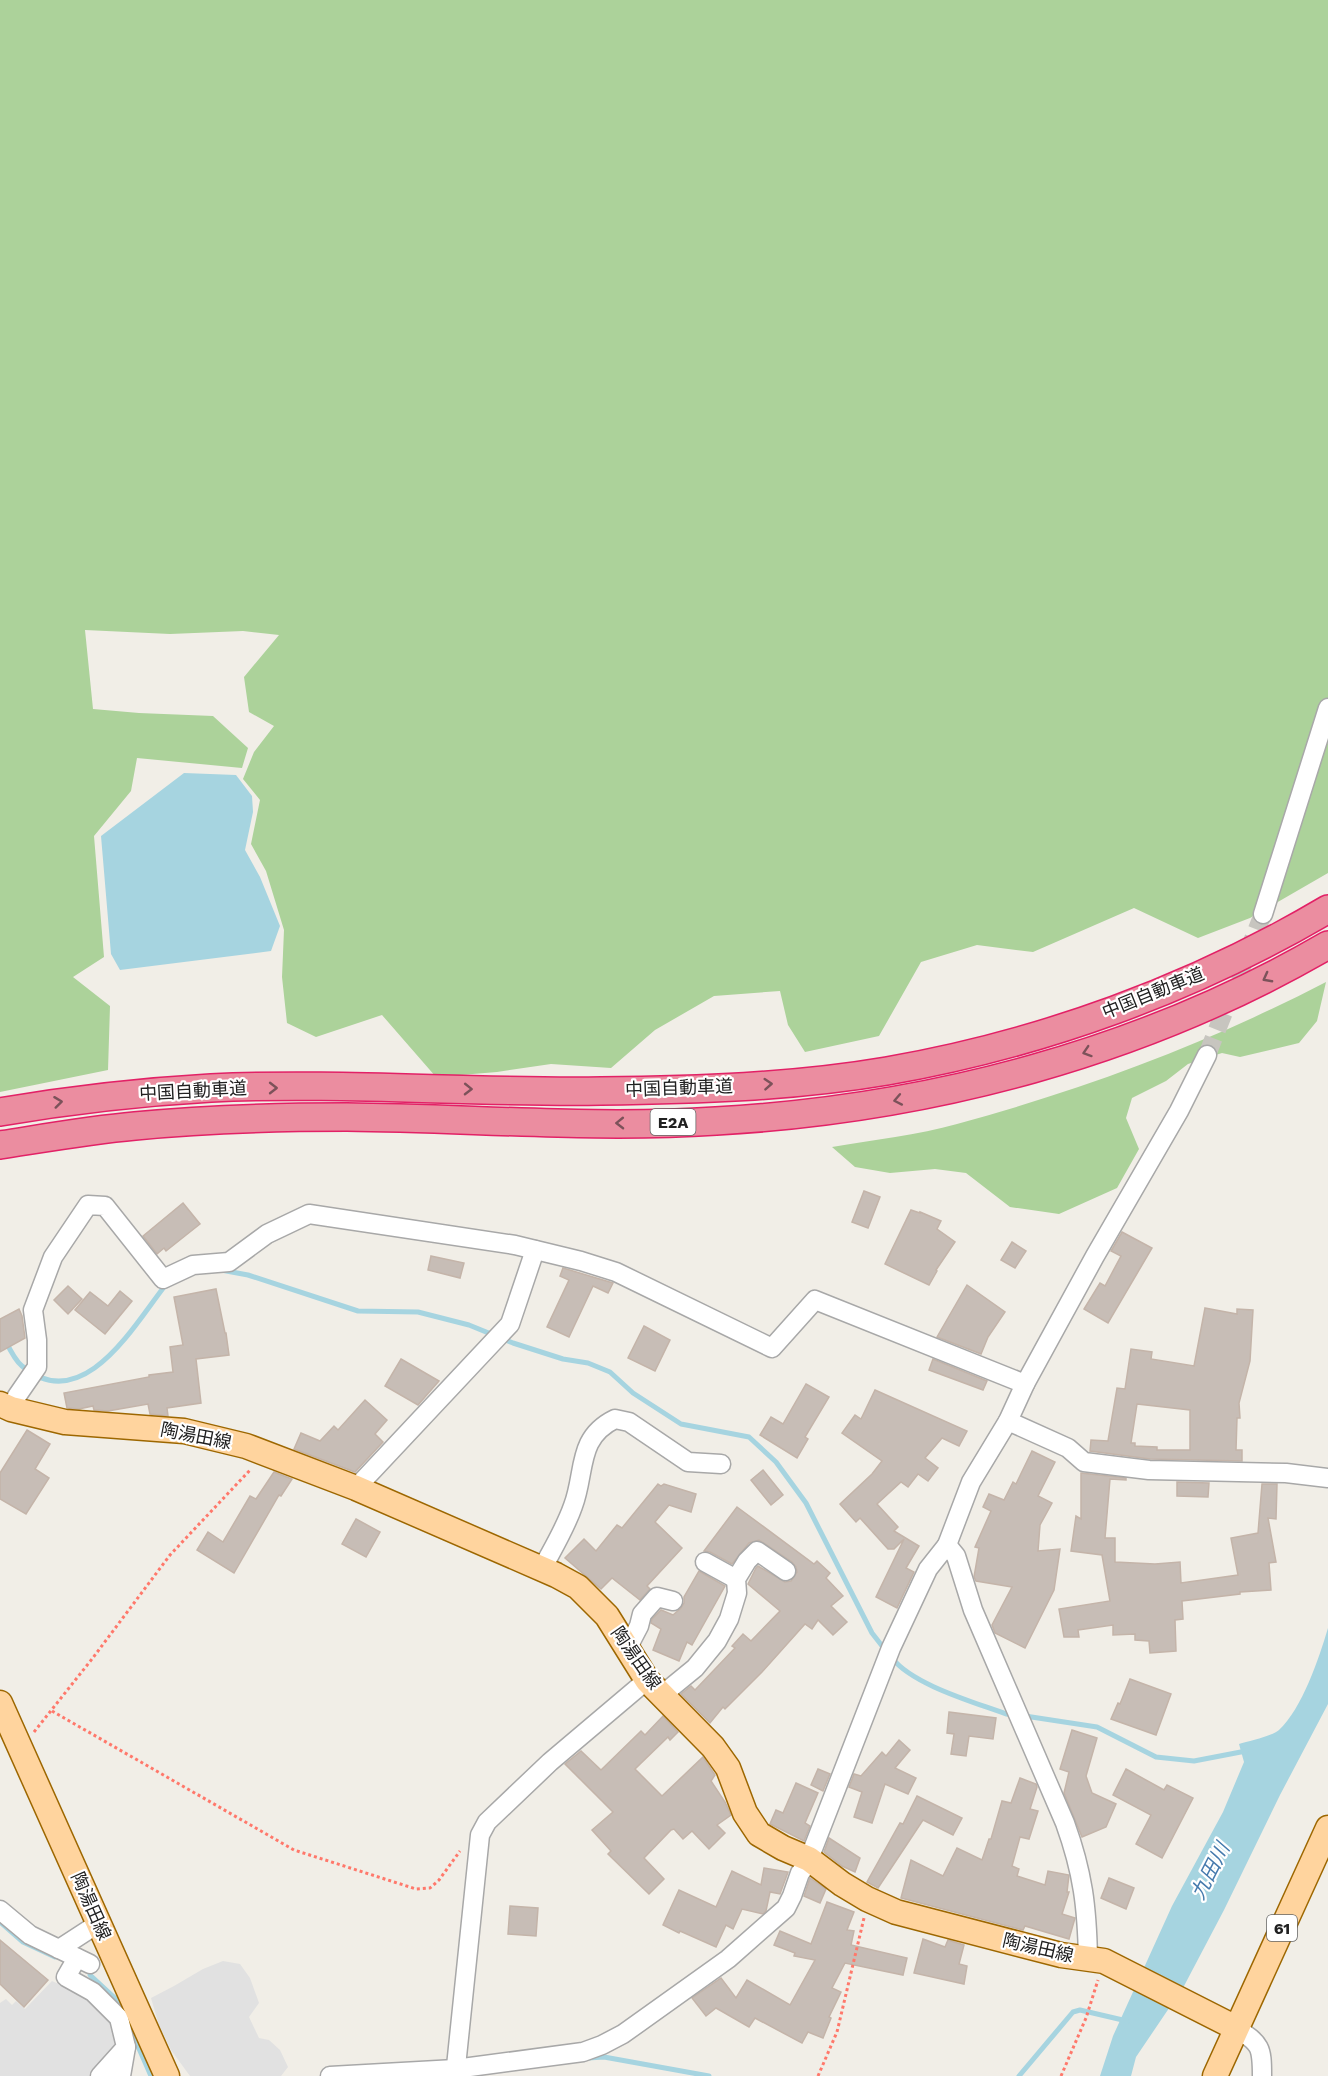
<svg xmlns="http://www.w3.org/2000/svg" width="1328" height="2076" font-family="'Work Sans','Noto Sans JP',sans-serif">
  <style>
    .forest { fill: #acd29a }
    .parking { fill: #e1e1e1 }
    .water { fill: #a6d4e0 }
    .lines { fill: none; stroke-linecap: round; stroke-linejoin: round }
    .stream { stroke: #a6d4e0; stroke-width: 5 }
    .building { fill: #c7bdb6; stroke: #c4b4a9; stroke-width: 1.5; fill-rule: evenodd }
    .minor-tunnel { stroke: #c7c5bf; stroke-width: 18; stroke-dasharray: 18 9; stroke-linecap: butt }
    .minor-casing { stroke: #a8a8a8; stroke-width: 21 }
    .major-casing { stroke: #9d6700; stroke-width: 27 }
    .highway-casing { stroke: #e22166; stroke-width: 30 }
    .path { stroke: #ff786b; stroke-width: 3; stroke-dasharray: 3 3; stroke-linecap: butt }
    .minor { stroke: #fff; stroke-width: 18 }
    .major { stroke: #ffd49e; stroke-width: 24 }
    .highway { stroke: #eb8da0; stroke-width: 27 }
    .oneway { stroke: #7c525a }
    .labels { text-anchor: middle; stroke-width: 4.5; stroke-linejoin: round; paint-order: stroke }
    .shield { fill: #fff; stroke: #646464; stroke-width: 1.5 }
    .shield-label { font-size: 16px; font-weight: bold; fill: #212121 }
    .street-label { font-size: 18px; fill: #212121; stroke: #fff }
    .water-label { font-size: 20px; font-style: italic; fill: #457aad; stroke: #fff }
  </style>
  <rect width="100%" height="100%" fill="#f1eee7"/>
  <!-- forest -->
  <g class="forest">
    <path d="M0,0H1328V717L1326,742L1328,744V873L1250,918L1198,938L1134,908L1033,952L977,945L921,962L879,1036L805,1052L788,1025L780,991L714,996L655,1030L611,1068L551,1064L497,1072L436,1077L382,1015L316,1037L287,1023L282,977L284,930L266,871L251,844L260,800L243,779L254,752L274,726L249,712L244,677L279,635L243,631L170,634L85,630L93,709L139,713L213,716L248,748L242,768L137,758L131,791L94,836L104,957L73,977L110,1006L108,1070L0,1092Z"/>
    <path d="M1326,982L1317,1021L1299,1043L1240,1057L1222,1053L1188,1064L1166,1081L1132,1098L1126,1118L1139,1149L1117,1188L1059,1214L1010,1207L966,1173L935,1169L890,1173L855,1167L832,1147C872,1140 919,1135 957,1124C1085,1089 1209,1043 1326,982Z"/>
  </g>
  <!-- parking -->
  <g class="parking">
    <path d="M223,1961L240,1964L250,1978L259,2003L249,2017L259,2038L269,2040L280,2050L288,2067L281,2076H190L171,2050L159,2025L151,1998L174,1986L203,1969Z"/>
    <path d="M52,1981L87,1997L113,2023L117,2044L89,2076H0V2003L6,1999L12,2005L16,2001L25,2009Z"/>
  </g>
  <!-- water -->
  <g class="water">
    <path d="M184,773L236,775L252,796L253,812L245,850L260,877L280,926L271,951L120,970L111,954L101,836Z"/>
    <path d="M1328,1628V1704L1280,1795L1224,1910L1184,1986L1136,2057L1131,2076H1100L1113,2036L1172,1906L1223,1812L1244,1762L1239,1744C1249,1741 1272,1736 1279,1730C1302,1709 1319,1658 1328,1628Z"/>
  </g>
  <g class="lines">
    <!-- stream -->
    <g class="stream">
      <path d="M221,1270L248,1275L358,1311L418,1312L469,1325L513,1343L563,1359L588,1363L610,1372L633,1393L681,1424L749,1437L776,1462L806,1503L872,1633L886,1651"/>
      <path d="M0,1330C6,1340 12,1358 22,1366C82,1417 133,1327 164,1287L170,1284"/>
      <path d="M892,1658C913,1685 974,1702 1006,1714L1015,1715"/>
      <path d="M1025,1716L1097,1727L1156,1757L1194,1761L1246,1751"/>
      <path d="M0,1922L23,1942L55,1957"/>
      <path d="M90,1975L117,2000L122,2012"/>
      <path d="M130,2028L151,2076"/>
      <path d="M588,2058L604,2057L709,2076"/>
      <path d="M1019,2076L1073,2012L1080,2010L1127,2021"/>
    </g>
  </g>
  <!-- building -->
  <g class="building">
    <path d="M864,1191L880,1197L868,1228L852,1222Z"/>
    <path d="M183,1203L200,1224L166,1251L164,1248L157,1254L143,1236Z"/>
    <path d="M911,1210L920,1213V1212L941,1221L937,1229L955,1242L936,1270L937,1271L929,1285L885,1264Z"/>
    <path d="M1122,1232L1152,1248L1108,1323L1084,1309L1100,1283L1105,1286L1121,1256L1111,1251Z"/>
    <path d="M1012,1242L1026,1251L1015,1268L1001,1260Z"/>
    <path d="M431,1256L464,1263L460,1278L428,1270Z"/>
    <path d="M563,1268L613,1283L608,1293L593,1286L569,1337L547,1327L569,1280L560,1276Z"/>
    <path d="M967,1285L1005,1312L988,1337L981,1354L937,1337Z"/>
    <path d="M68,1286L82,1299L68,1314L54,1300Z"/>
    <path d="M216,1289L225,1333H226L229,1355L196,1359L201,1403L167,1408L168,1416L150,1414L148,1404L108,1411L94,1410L93,1406L79,1409L67,1408L64,1393L149,1377V1375L173,1372L170,1347L183,1345L174,1297Z"/>
    <path d="M120,1291L132,1301L105,1334L75,1310L90,1292L108,1306Z"/>
    <path d="M1205,1308L1237,1314V1309L1253,1310L1250,1361L1239,1403L1240,1418H1237L1236,1450H1242V1461L1150,1459L1090,1451L1091,1440L1108,1441L1117,1388L1125,1389L1131,1349L1152,1352L1151,1359L1194,1366ZM1137,1404L1190,1410V1450H1157V1447L1135,1446V1443H1131Z"/>
    <path d="M19,1309L22,1316L25,1338L0,1352V1319Z"/>
    <path d="M644,1326L670,1340L655,1371L628,1358Z"/>
    <path d="M401,1359L439,1381L418,1405L385,1386Z"/>
    <path d="M933,1359L987,1381L983,1390L929,1370Z"/>
    <path d="M806,1384L829,1397L805,1437L808,1439L797,1458L760,1435L771,1417L783,1424Z"/>
    <path d="M875,1390L967,1431L959,1446L942,1438L925,1458L938,1468L928,1481L918,1474L908,1487L901,1482L877,1504L898,1527L894,1531L919,1546L906,1568L914,1572L897,1608L876,1597L904,1539L894,1549H888L860,1518L856,1522L840,1504L872,1474L882,1461L842,1433L855,1415L861,1419Z"/>
    <path d="M365,1400L387,1420L375,1434L383,1442L355,1472L294,1449L301,1433L320,1441L334,1426L338,1430Z"/>
    <path d="M27,1430L50,1444L35,1469L49,1478L26,1514L0,1499V1473Z"/>
    <path d="M1032,1451L1055,1462L1038,1496L1052,1503L1040,1525L1038,1551L1060,1549L1054,1590L1025,1648L995,1633L992,1625L1012,1587L976,1581L974,1577L979,1548L975,1547L991,1511L983,1507L989,1494L1004,1500L1013,1482L1016,1484Z"/>
    <path d="M763,1470L783,1495L771,1505L751,1480Z"/>
    <path d="M274,1472L292,1479L281,1496L279,1495L234,1573L197,1550L208,1532L223,1542L250,1496L256,1499Z"/>
    <path d="M1081,1473L1126,1478V1480L1110,1479L1105,1538H1115V1562L1155,1564L1180,1562L1181,1583L1238,1575L1231,1538L1258,1533L1262,1484H1277L1276,1519L1268,1518L1276,1562L1269,1563L1271,1590L1240,1592V1594L1182,1601L1183,1619L1175,1620L1176,1651L1150,1653L1149,1641L1135,1640V1634L1113,1635V1625L1078,1630L1079,1637H1064L1059,1609L1110,1601L1102,1555L1071,1551L1076,1516L1081,1519Z"/>
    <path d="M1177,1482L1209,1483L1208,1497L1177,1496Z"/>
    <path d="M658,1484L661,1486L664,1484L696,1494L691,1512L669,1505L655,1522L682,1548L647,1586L650,1589L640,1600L612,1578L601,1589L565,1558L584,1539L596,1551L617,1525L622,1528Z"/>
    <path d="M737,1507L814,1564L817,1561L830,1573L826,1578L843,1596L831,1606L847,1622L833,1635L818,1620L812,1629L805,1624L762,1672L725,1709L723,1707L710,1723L681,1694L691,1686L695,1690L735,1648L732,1646L743,1634L751,1641L780,1611L748,1584L756,1568L758,1566L785,1582L791,1581L797,1572L796,1567L792,1562L759,1540L749,1543L732,1564L710,1552L704,1551Z"/>
    <path d="M356,1519L380,1532L366,1557L342,1544Z"/>
    <path d="M699,1571L725,1586L692,1645L687,1642L679,1661L653,1650L661,1629L651,1623L652,1619L661,1610L673,1615L681,1608L684,1603V1597Z"/>
    <path d="M1130,1679L1171,1694L1156,1735L1111,1719L1118,1703L1120,1704Z"/>
    <path d="M949,1712L996,1718L993,1739L969,1736L966,1756L951,1754L954,1734L947,1733Z"/>
    <path d="M663,1716L678,1732L670,1740L668,1737L635,1769L662,1796L703,1757L715,1775L711,1781L725,1802L731,1815L717,1825L725,1833L709,1849L692,1831L683,1839L674,1829L671,1830L644,1858L664,1879L649,1894L608,1854L611,1851L592,1830L613,1812L565,1764L581,1751L601,1770L641,1731L645,1735Z"/>
    <path d="M1072,1730L1097,1738L1086,1776L1092,1793L1116,1804L1106,1827L1082,1837L1064,1793L1069,1772L1060,1769Z"/>
    <path d="M899,1740L910,1750L895,1768L916,1778L908,1794L885,1784L872,1823L854,1817L862,1792L849,1787L854,1774L861,1776L882,1752L886,1756Z"/>
    <path d="M818,1769L830,1774L823,1791L811,1785Z"/>
    <path d="M1126,1769L1164,1790L1167,1785L1193,1798L1162,1858L1136,1844L1151,1815L1113,1795Z"/>
    <path d="M1020,1778L1036,1784L1037,1787L1030,1809L1038,1811L1029,1839L1020,1837L1012,1866L1019,1869L1017,1876L1045,1885L1048,1871L1069,1875L1067,1892H1069L1062,1914L1075,1918L1069,1939L1025,1926L1023,1930L901,1898L911,1860L943,1876L957,1848L982,1860L989,1839H991L1002,1801L1011,1803Z"/>
    <path d="M796,1783L818,1793L805,1823L810,1826L804,1841L770,1824L776,1810L783,1813Z"/>
    <path d="M917,1796L962,1818L953,1835L923,1820L878,1888L867,1882L900,1823L903,1824Z"/>
    <path d="M829,1838L860,1858L855,1872L842,1866L824,1852Z"/>
    <path d="M764,1868L788,1872L780,1894L770,1892L766,1911L763,1914L742,1909L733,1929L726,1925L716,1947L680,1931L679,1933L663,1925L679,1890L716,1907L732,1871L761,1885Z"/>
    <path d="M810,1878L826,1889L820,1903L804,1896Z"/>
    <path d="M1109,1878L1134,1888L1126,1909L1101,1898Z"/>
    <path d="M827,1902L854,1912L847,1930L854,1931L851,1945L907,1958L903,1975L845,1963L832,1988L841,1992L829,2017L831,2018L823,2038L808,2032L802,2043L755,2018L749,2027L716,2008L706,2016L692,1998L721,1978L736,1998L747,1980L790,2005L815,1960L794,1956L795,1953L774,1945L780,1931L811,1944Z"/>
    <path d="M510,1906L538,1908L536,1936L508,1934Z"/>
    <path d="M923,1939L945,1947L948,1940L964,1945L959,1964L967,1966L964,1984L914,1973Z"/>
    <path d="M0,1940L48,1980L24,2007L0,1984Z"/>
  </g>
  <g class="lines">
    <!-- minor-tunnel -->
    <path class="minor-tunnel" d="M1207,1055L1263,914"/>
    <!-- minor casing -->
    <g class="minor-casing">
      <g id="minor">
        <path d="M1263,914L1328,708"/>
        <path d="M11,1409L17,1396L37,1367V1340L33,1310L53,1257L88,1205L105,1206L163,1279L193,1265L229,1262L267,1234L309,1214L515,1245L581,1261L616,1272L772,1348L815,1300L1025,1384"/>
        <path d="M1008,1421L1068,1448L1084,1462L1149,1470L1286,1473L1328,1478"/>
        <path d="M356,1488L510,1324L535,1250"/>
        <path d="M947,1545L956,1556L973,1610L1065,1823C1083,1873 1087,1907 1088,1959"/>
        <path d="M705,1562L736,1579"/>
        <path d="M542,1569C553,1548 565,1529 573,1506C586,1472 576,1438 615,1419L629,1422L688,1462L721,1464"/>
        <path d="M627,1649L639,1626L642,1614L657,1597L673,1601"/>
        <path d="M662,1695L695,1668L717,1641L729,1619L737,1593L736,1579L747,1561L757,1551L786,1571"/>
        <path d="M809,1859L891,1648L928,1569L947,1545L971,1482L1008,1421L1025,1384L1095,1256L1179,1111L1207,1055"/>
        <path d="M0,1910L30,1935L90,1964"/>
        <path d="M59,1949L99,1923"/>
        <path d="M77,1958L66,1977L93,1992L119,2018L126,2047L100,2076"/>
        <path d="M1236,2028C1261,2044 1262,2047 1262,2076"/>
        <path d="M121,2076L126,2047"/>
        <path d="M330,2076L455,2069L583,2052L602,2045L623,2034L728,1959L786,1908L792,1896L800,1873L811,1860"/>
        <path d="M455,2076L480,1835L487,1822L550,1762L647,1680"/>
      </g>
    </g>
    <!-- major casing -->
    <g class="major-casing">
      <g id="major">
        <path d="M0,1404L11,1409L65,1422L184,1431L246,1446L356,1488L556,1575L578,1587L607,1616L647,1680L713,1747L728,1768L745,1813L759,1834L783,1848L809,1859L842,1884L867,1899L896,1912L1061,1955L1104,1961L1236,2028"/>
        <path d="M0,1703L167,2076"/>
        <path d="M1215,2076L1328,1828"/>
      </g>
    </g>
    <!-- highway casing -->
    <g class="highway-casing">
      <g id="highway">
        <path d="M0,1112C70,1100 140,1092 211,1088C340,1082 471,1093 601,1091C696,1090 793,1087 887,1071C1042,1044 1193,989 1328,909"/>
        <path d="M0,1145C45,1138 90,1130 135,1126C205,1119 277,1117 347,1117C470,1118 593,1129 716,1121C930,1109 1142,1053 1328,945"/>
      </g>
    </g>
    <!-- path -->
    <g class="path">
      <path d="M52,1711L294,1850L416,1889L430,1888L439,1880L460,1851"/>
      <path d="M34,1732L92,1659L170,1555L251,1469"/>
      <path d="M818,2076L837,2032L864,1918"/>
      <path d="M1061,2076L1086,2018L1098,1980"/>
    </g>
    <!-- minor -->
    <use href="#minor" class="minor"/>
    <!-- major -->
    <use href="#major" class="major"/>
    <!-- highway -->
    <use href="#highway" class="highway"/>
  </g>
  <!-- one-way arrows -->
  <defs><path id="oneway-chevron" d="M-2-3.5L2.5 0L-2 3.5" fill="none" stroke-width="1.6" stroke-linecap="round" stroke-linejoin="round" transform="scale(1.5)"/></defs>
  <g class="oneway">
    <use href="#oneway-chevron" transform="translate(1267 978) rotate(152)"/>
    <use href="#oneway-chevron" transform="translate(1087 1052) rotate(162)"/>
    <use href="#oneway-chevron" transform="translate(768 1084) rotate(-4)"/>
    <use href="#oneway-chevron" transform="translate(273 1088)"/>
    <use href="#oneway-chevron" transform="translate(468 1089) rotate(1)"/>
    <use href="#oneway-chevron" transform="translate(898 1100) rotate(169)"/>
    <use href="#oneway-chevron" transform="translate(58 1102) rotate(-7)"/>
    <use href="#oneway-chevron" transform="translate(620 1123) rotate(179)"/>
  </g>
  <g class="labels">
    <!-- shield labels -->
    <g class="shield">
      <rect x="650.5" y="1109" width="45" height="26" rx="4.5"/>
      <rect x="1267" y="1915" width="30" height="26" rx="4.5"/>
    </g>
    <g class="shield-label">
      <text x="673" y="1128">E2A</text>
      <text x="1282" y="1934">61</text>
    </g>
    <!-- street labels -->
    <g class="street-label">
      <text transform="translate(1153 993) rotate(-22)" y="6">中国自動車道</text>
      <text transform="translate(679 1088) rotate(-2)" y="6">中国自動車道</text>
      <text transform="translate(193 1091) rotate(-3)" y="6">中国自動車道</text>
      <text transform="translate(196 1436) rotate(11)" y="6">陶湯田線</text>
      <text transform="translate(636 1658) rotate(55)" y="6">陶湯田線</text>
      <text transform="translate(91 1906) rotate(66)" y="6">陶湯田線</text>
      <text transform="translate(1038 1948) rotate(13)" y="6">陶湯田線</text>
    </g>
    <!-- water labels -->
    <g class="water-label">
      <text transform="translate(1210 1871) rotate(-63)" y="7">九田川</text>
    </g>
  </g>
</svg>
